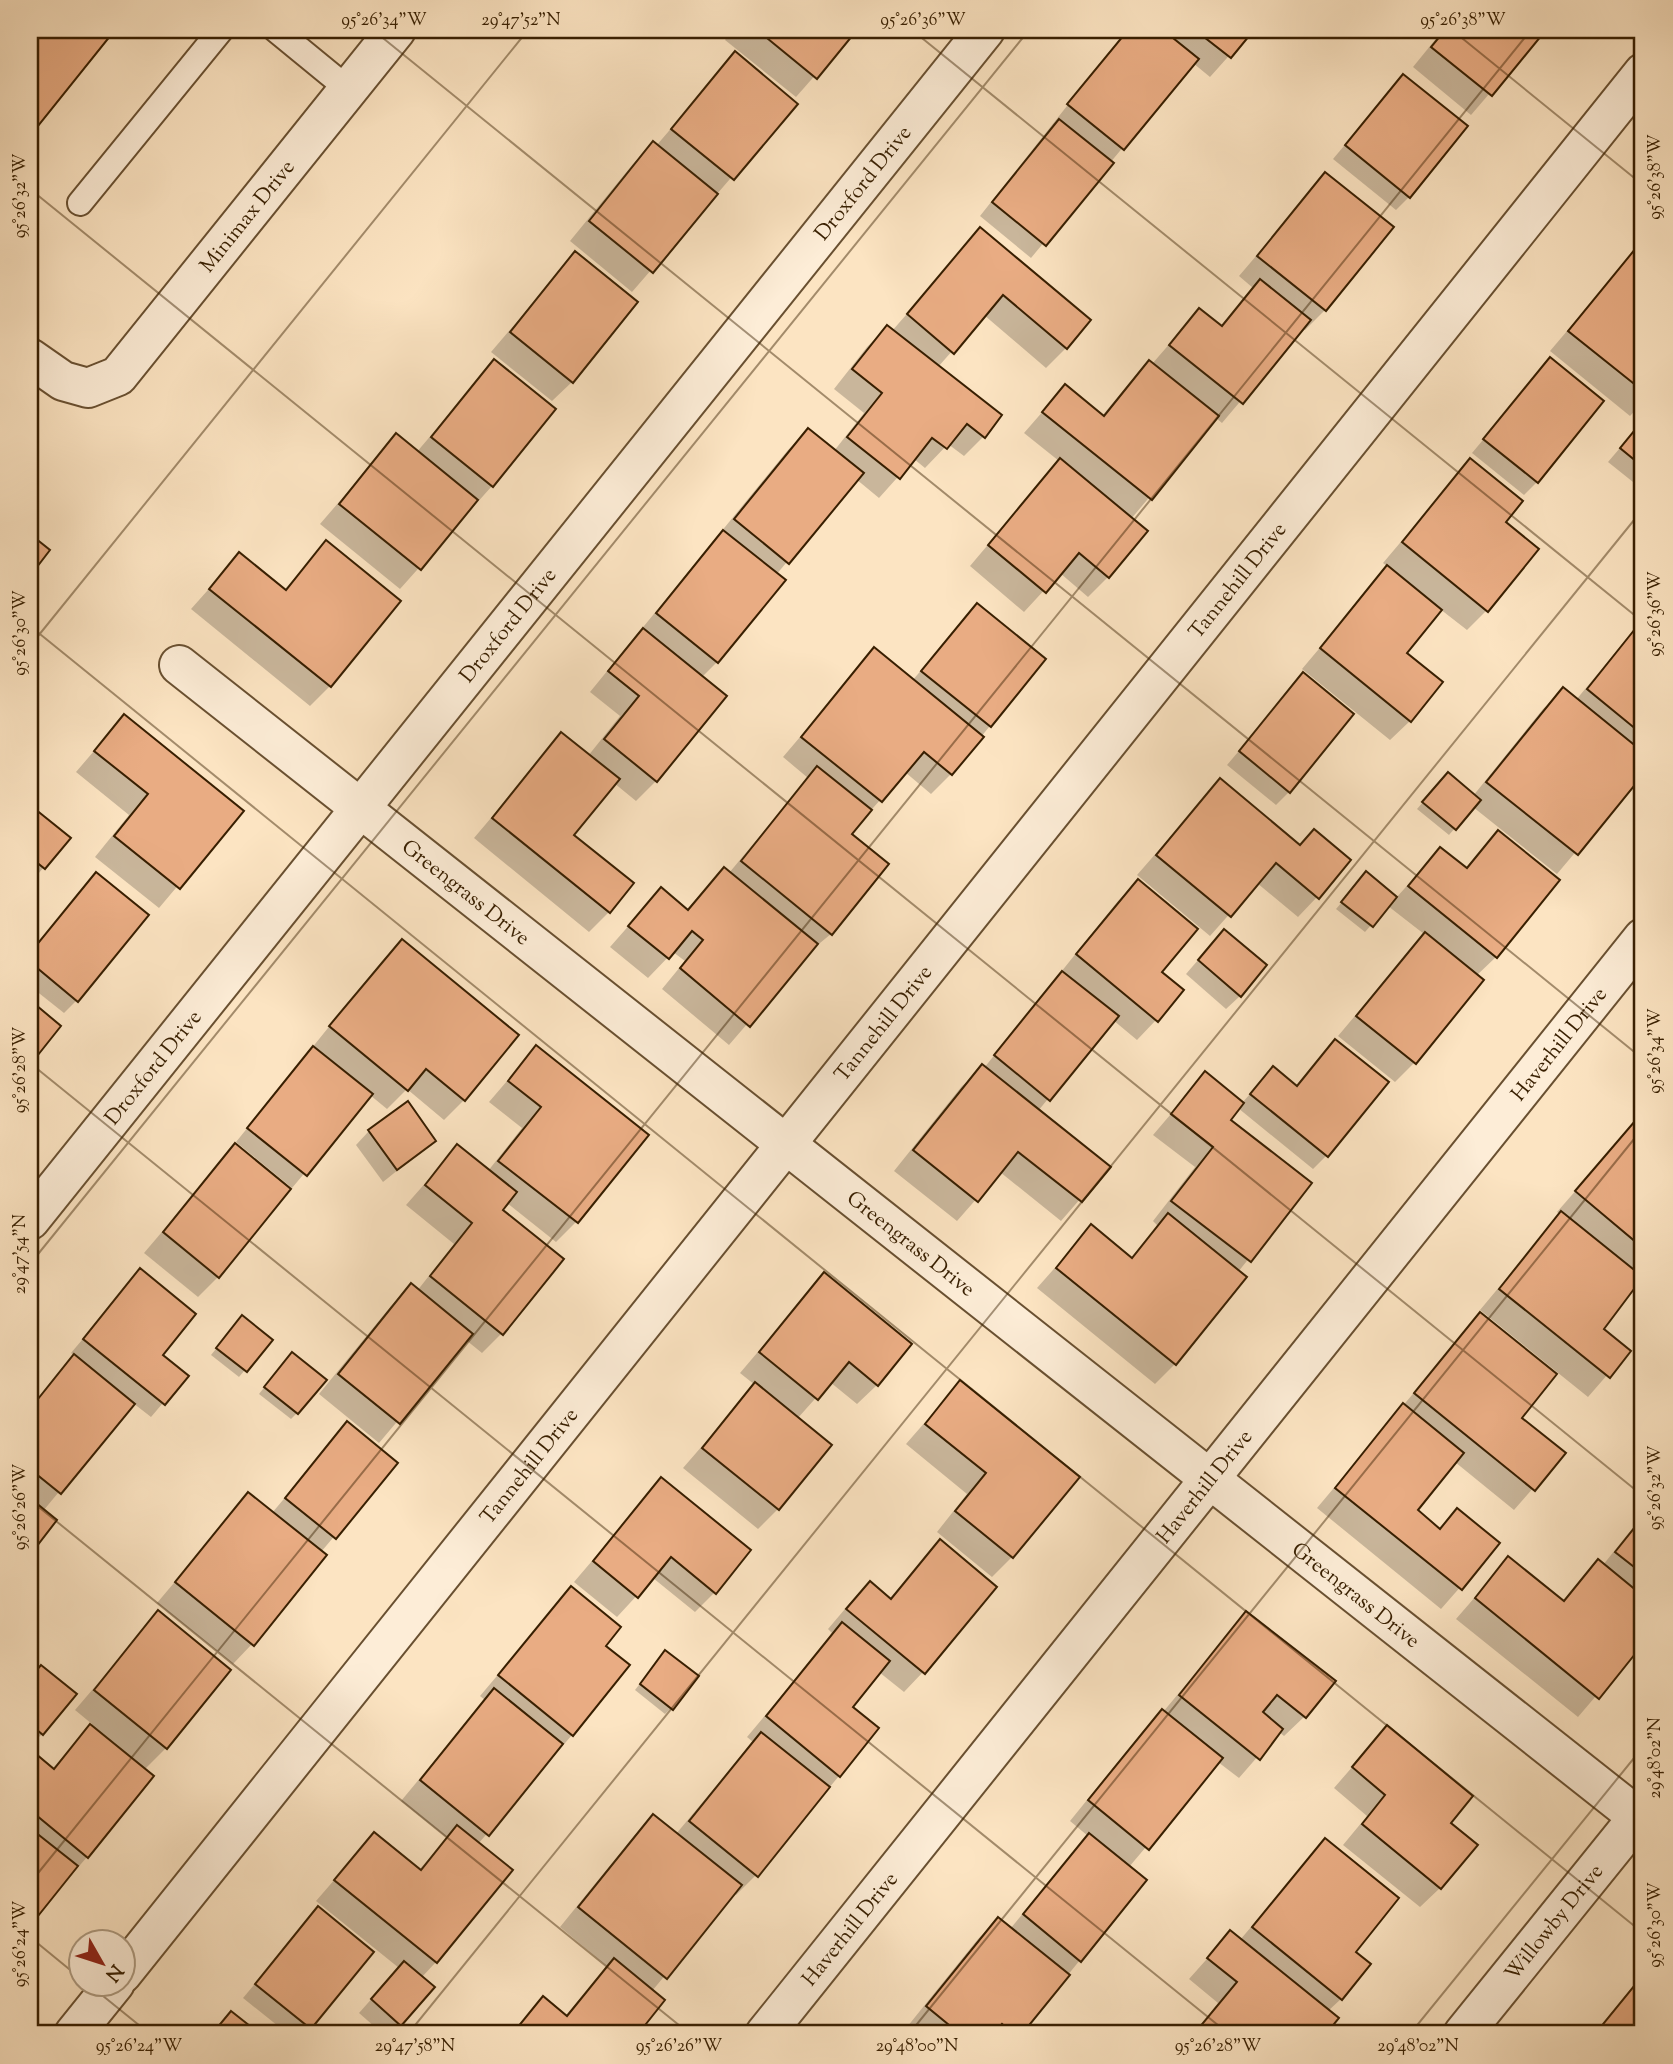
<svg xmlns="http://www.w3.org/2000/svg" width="1673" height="2064" font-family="'Sorts Mill Goudy',serif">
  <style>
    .shadow { fill: #0003 }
    .building { fill: #e9ac83; stroke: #381f01; stroke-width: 2 }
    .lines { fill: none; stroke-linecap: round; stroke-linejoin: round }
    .lane-casing { stroke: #695031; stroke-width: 28 }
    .street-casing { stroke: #695031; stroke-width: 42 }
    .lane { stroke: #fdedd7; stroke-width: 24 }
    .street { stroke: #fdedd7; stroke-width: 38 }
    .ticks { fill: none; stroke: #381f01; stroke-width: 2; stroke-opacity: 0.45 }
    .labels { text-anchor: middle; stroke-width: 6; stroke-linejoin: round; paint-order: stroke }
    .street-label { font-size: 21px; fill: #381f01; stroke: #fdedd7 }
    .neatline { fill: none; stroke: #381f01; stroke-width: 2.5 }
    .ticks-label { font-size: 18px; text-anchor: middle; fill: #381f01 }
  </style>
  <rect width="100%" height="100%" fill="#fce4c2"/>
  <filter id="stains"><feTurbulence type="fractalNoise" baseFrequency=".00286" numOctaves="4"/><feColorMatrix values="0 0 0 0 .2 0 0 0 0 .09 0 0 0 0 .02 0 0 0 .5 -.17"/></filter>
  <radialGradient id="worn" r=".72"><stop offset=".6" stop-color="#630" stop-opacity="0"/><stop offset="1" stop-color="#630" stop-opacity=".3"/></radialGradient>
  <!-- shadow -->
  <g class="shadow">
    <path d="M30,30H113L30,133Z"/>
    <path d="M733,30H855L796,97L725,40Z"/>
    <path d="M1127,30H1252L1210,77L1193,63L1031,258L980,216Z"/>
    <path d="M1443,30H1544L1471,115L1413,67Z"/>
    <path d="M735,54L795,104L632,292L570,241L633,164L653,144L656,146Z"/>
    <path d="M1403,76L1409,197L1396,210L1333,159Z"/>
    <path d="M1326,174L1392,228L1325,310L1305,330L1302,328L1222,423L1216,418L1131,519L1108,577L1088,597L1060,573L1024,612L970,566L1059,461L1024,433L1065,386L1102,416L1130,382L1150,363L1152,364L1199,310L1220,327L1253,288L1239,276Z"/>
    <path d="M980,230L1066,348L1046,368L984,315L938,367L983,437L964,456L948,444L925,468L914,459L879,498L856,479L776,575L717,662L702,677L656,781L636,801L614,783L572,836L609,912L589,932L474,838L562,734L588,756L620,716L590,692L788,450L808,430L834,451L864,413L834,389L867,347L887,327L892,331Z"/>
    <path d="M1636,250L1643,256V402L1630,416L1550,351Z"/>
    <path d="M575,254L572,382L552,401L491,352Z"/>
    <path d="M1550,360L1537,482L1524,495L1472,453Z"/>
    <path d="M494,361L554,409L492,486L400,589L320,524L396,436L416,453Z"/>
    <path d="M1643,421V490L1608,462Z"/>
    <path d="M1470,460L1504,523L1487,610L1467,630L1440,609L1404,653L1410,721L1390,740L1302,669L1388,567L1383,563Z"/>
    <path d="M326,543L330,686L310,706L191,609L240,554L284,590Z"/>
    <path d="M977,605L1044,659L951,774L931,794L905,772L849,835L831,934L809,952L729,1045L662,989L685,961L673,952L648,978L610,947L661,889L686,910L724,869L729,873L808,778L783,757L874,650L912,681Z"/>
    <path d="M1643,619V772L1557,874L1473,807L1449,835L1417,809L1442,780L1473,796L1543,709L1563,690L1576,700Z"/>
    <path d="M1303,675L1289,792L1276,805L1227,765Z"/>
    <path d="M124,716L241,811L159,908L95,857L129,815L76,772Z"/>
    <path d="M1220,780L1317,897L1298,917L1257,883L1210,936L1137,875Z"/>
    <path d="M35,811L69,838L38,874L30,868V816Z"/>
    <path d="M1498,833L1496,957L1476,976L1414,1063L1395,1082L1338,1036L1424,934L1388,906L1365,932L1336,909L1366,874L1396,898L1440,849L1465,869Z"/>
    <path d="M96,874L77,1000L64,1013L30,986V953Z"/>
    <path d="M1138,882L1156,1020L1137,1040L1113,1020L1038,1111L1108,1167L1061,1221L1000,1172L957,1221L894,1171L962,1086L984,1068L1118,901Z"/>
    <path d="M402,941L464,1100L444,1120L407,1089L387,1109L370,1095L292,1188L236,1142L382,961Z"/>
    <path d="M1211,945L1240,996L1226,1009L1186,974Z"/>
    <path d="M1335,1041L1326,1156L1313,1169L1238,1108L1229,1121L1309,1184L1238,1272L1175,1364L1155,1384L1037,1288L1091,1227L1130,1259L1158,1226L1153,1221L1195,1167L1153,1135L1205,1074L1242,1103L1273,1068L1296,1087Z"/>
    <path d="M536,1047L646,1135L576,1222L556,1242L507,1203L501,1210L502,1333L482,1353L466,1340L379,1443L319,1394L391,1306L411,1286L417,1291L454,1244L406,1205L457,1147L488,1171L522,1128L489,1102Z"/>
    <path d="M1641,1116L1643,1118V1263L1634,1272L1643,1279L1601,1330L1628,1351L1588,1397L1480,1310L1560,1214L1557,1212Z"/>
    <path d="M369,1131L434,1141L383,1182L356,1145Z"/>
    <path d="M235,1146L218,1277L198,1297L144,1253Z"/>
    <path d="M140,1271L161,1355L186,1376L151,1417L133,1403L43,1511L55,1521L30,1552V1407L75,1356L71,1353Z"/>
    <path d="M824,1274L877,1385L857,1404L830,1382L797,1419L778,1509L758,1529L683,1468L755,1385L740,1373Z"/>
    <path d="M1480,1314L1519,1418L1563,1454L1514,1510L1455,1462L1415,1511L1438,1529L1457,1511L1498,1544L1441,1609L1317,1508Z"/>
    <path d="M236,1324L270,1340L239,1377L211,1355Z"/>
    <path d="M286,1360L297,1413L291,1419L259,1394Z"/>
    <path d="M960,1382L1012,1557L992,1577L937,1532L967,1494L906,1444Z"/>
    <path d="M347,1424L396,1463L321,1552L252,1644L233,1664L157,1603L249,1494L272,1513Z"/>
    <path d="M661,1480L715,1592L695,1612L653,1578L617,1617L574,1582Z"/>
    <path d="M1643,1515V1641L1578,1717L1456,1619L1508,1559L1562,1602L1598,1561L1603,1565Z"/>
    <path d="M941,1542L923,1672L904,1692L879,1672L850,1707L839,1776L756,1875L736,1895L734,1893L652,1991L663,2001L636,2034H511L543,1999L565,2016L608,1967L560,1927L634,1836L654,1816L676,1834L753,1742L747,1737L833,1634L828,1629L850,1603L870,1583L889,1599Z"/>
    <path d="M571,1588L604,1646L572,1735L478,1844L436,1962L421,1978L400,2024L390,2034H383L359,2013L399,1968L316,1901L374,1834L419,1870L447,1838L401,1801L485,1700L480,1696Z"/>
    <path d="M158,1613L166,1748L144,1770L87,1857L30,1923V1751L52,1769L92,1724L75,1710Z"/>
    <path d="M1246,1613L1304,1717L1284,1736L1279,1732L1239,1778L1218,1762L1129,1867L1080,1960L1020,2034H916L907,2027L978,1939L998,1919L1010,1929L1088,1836L1070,1821L1143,1731L1163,1712Z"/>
    <path d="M659,1659L671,1708L665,1714L635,1690Z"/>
    <path d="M41,1667L42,1734L30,1746V1678Z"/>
    <path d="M1387,1727L1449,1823L1440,1888L1420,1907L1343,1845L1367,1816L1334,1788Z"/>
    <path d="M1325,1840L1353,1952L1341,1999L1328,2011L1337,2018L1324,2034H1193L1218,2003L1189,1979L1230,1933L1240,1940Z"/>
    <path d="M318,1909L371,1952L304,2034H288L243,1998Z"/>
    <path d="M1643,1974V2034H1594Z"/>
  </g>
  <!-- building -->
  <g class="building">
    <path d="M30,30H115L30,136Z"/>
    <path d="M757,30H857L817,79Z"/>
    <path d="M1128,30H1163L1199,59L1124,150L1067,104Z"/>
    <path d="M1195,30H1254L1231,58Z"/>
    <path d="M1445,30H1546L1492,96L1431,47Z"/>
    <path d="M735,51L798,104L734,180L671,129Z"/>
    <path d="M1403,74L1468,126L1410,198L1345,145Z"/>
    <path d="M1059,119L1114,163L1046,246L992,202Z"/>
    <path d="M653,141L718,194L653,273L589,221Z"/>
    <path d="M1325,172L1394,227L1326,311L1257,256Z"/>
    <path d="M980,227L1091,320L1067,349L1003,295L954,354L907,314Z"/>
    <path d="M1636,248L1643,254V391L1568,331Z"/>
    <path d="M575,251L638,302L573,383L510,332Z"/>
    <path d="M1260,279L1311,320L1243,404L1169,345L1199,308L1222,326Z"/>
    <path d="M887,325L1002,415L985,438L967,424L947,449L932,438L900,479L847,437L882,393L852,369Z"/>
    <path d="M1550,357L1604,401L1538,483L1483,439Z"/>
    <path d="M494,359L556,409L493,487L431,437Z"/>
    <path d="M1149,360L1219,416L1152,500L1042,412L1065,384L1104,416Z"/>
    <path d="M1643,420V467L1620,448Z"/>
    <path d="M808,428L864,473L789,564L734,519Z"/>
    <path d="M396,433L478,500L421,570L339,504Z"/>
    <path d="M1060,458L1148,531L1109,578L1079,553L1046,593L988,545Z"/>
    <path d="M1470,458L1523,501L1506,522L1539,549L1488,612L1402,542Z"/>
    <path d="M723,530L786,580L718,663L656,613Z"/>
    <path d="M30,534L50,550L30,576Z"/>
    <path d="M326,540L401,601L331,687L209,589L239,552L286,590Z"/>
    <path d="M1387,565L1442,610L1407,653L1443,682L1411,722L1320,648Z"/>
    <path d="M977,603L1046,659L991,727L921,671Z"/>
    <path d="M1643,619V735L1587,689Z"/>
    <path d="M643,628L727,696L657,782L604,739L639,696L608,671Z"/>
    <path d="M874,647L984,737L952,775L924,752L882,802L801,737Z"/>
    <path d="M1303,672L1354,714L1290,793L1239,751Z"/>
    <path d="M1563,687L1643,752V775L1578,855L1486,782Z"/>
    <path d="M124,714L244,811L180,889L114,836L148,794L94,751Z"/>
    <path d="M561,732L620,779L574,835L634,883L610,913L492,818Z"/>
    <path d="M817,766L872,810L852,834L889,864L832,935L741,861Z"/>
    <path d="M1448,772L1481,800L1456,830L1422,802Z"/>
    <path d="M1220,778L1300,845L1314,829L1351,860L1319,899L1276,863L1231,917L1156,855Z"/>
    <path d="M35,809L71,838L45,869L30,857V815Z"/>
    <path d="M1498,830L1560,880L1497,958L1408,886L1440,847L1467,868Z"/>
    <path d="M724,867L818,944L750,1027L680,968L703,940L692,931L669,959L628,926L661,887L688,910Z"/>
    <path d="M1366,871L1397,897L1373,927L1341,902Z"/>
    <path d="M96,872L149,915L78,1002L30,962V953Z"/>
    <path d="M1138,879L1198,929L1162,972L1184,990L1158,1022L1076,954Z"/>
    <path d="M1224,929L1267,965L1241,997L1198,960Z"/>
    <path d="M1425,932L1484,980L1416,1064L1356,1016Z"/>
    <path d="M402,939L519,1035L465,1101L426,1069L408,1091L329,1026Z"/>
    <path d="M1062,971L1119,1016L1050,1101L994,1055Z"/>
    <path d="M30,1000L61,1026L30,1065Z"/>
    <path d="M1335,1039L1389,1082L1328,1157L1250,1094L1273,1066L1297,1086Z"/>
    <path d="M536,1045L649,1135L578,1223L498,1161L541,1107L508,1081Z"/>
    <path d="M313,1046L373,1094L307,1176L247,1128Z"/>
    <path d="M982,1064L1111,1167L1082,1202L1018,1152L978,1202L913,1150Z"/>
    <path d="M1205,1071L1244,1103L1231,1120L1312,1183L1251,1262L1171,1201L1213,1147L1171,1114Z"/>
    <path d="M408,1101L436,1141L397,1170L368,1130Z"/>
    <path d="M1641,1114L1643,1116V1248L1575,1191Z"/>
    <path d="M235,1143L291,1189L219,1278L163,1232Z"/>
    <path d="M457,1144L517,1192L503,1210L564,1259L503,1335L430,1276L472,1223L425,1185Z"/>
    <path d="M1561,1211L1643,1277L1604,1329L1631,1351L1610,1378L1499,1289Z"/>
    <path d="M1168,1213L1247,1277L1176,1365L1056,1268L1091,1224L1132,1258Z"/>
    <path d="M140,1268L196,1314L163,1355L189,1376L165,1405L83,1339Z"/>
    <path d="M824,1272L912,1344L878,1386L849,1362L818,1400L759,1352Z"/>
    <path d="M411,1283L473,1334L400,1424L338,1374Z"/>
    <path d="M1480,1312L1557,1374L1522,1418L1566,1453L1535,1491L1414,1393Z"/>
    <path d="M242,1315L273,1340L247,1372L216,1348Z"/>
    <path d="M292,1352L327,1380L298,1414L264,1387Z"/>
    <path d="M74,1354L135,1404L61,1494L30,1469V1409Z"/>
    <path d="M960,1380L1080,1477L1013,1558L955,1511L986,1473L925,1424Z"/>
    <path d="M755,1382L832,1445L779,1510L702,1448Z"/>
    <path d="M1403,1403L1464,1453L1418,1510L1440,1529L1457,1508L1500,1543L1462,1590L1335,1488Z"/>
    <path d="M347,1421L398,1463L336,1539L285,1498Z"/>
    <path d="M661,1477L751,1550L716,1594L671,1557L638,1598L593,1561Z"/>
    <path d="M248,1492L327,1555L254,1646L175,1582Z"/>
    <path d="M30,1498L57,1520L30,1555Z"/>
    <path d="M1643,1517V1574L1615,1552Z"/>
    <path d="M940,1539L997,1587L925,1674L846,1609L870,1581L891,1599Z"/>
    <path d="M1508,1556L1564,1601L1598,1559L1643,1596V1644L1599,1699L1475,1598Z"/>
    <path d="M571,1586L621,1627L606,1646L630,1665L573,1736L498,1675Z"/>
    <path d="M158,1610L231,1670L167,1749L94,1690Z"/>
    <path d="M1246,1611L1336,1681L1306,1718L1277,1695L1263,1712L1283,1729L1260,1760L1179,1695Z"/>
    <path d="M842,1622L890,1661L853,1707L879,1728L840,1777L766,1716Z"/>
    <path d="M665,1650L699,1676L673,1710L640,1684Z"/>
    <path d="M41,1665L77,1694L43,1735L30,1724V1678Z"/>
    <path d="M494,1688L563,1744L489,1836L420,1780Z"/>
    <path d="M1162,1709L1223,1758L1149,1850L1088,1800Z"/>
    <path d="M90,1724L154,1776L88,1858L30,1810V1749L54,1769Z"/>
    <path d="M1387,1725L1473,1796L1451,1823L1478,1845L1441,1889L1362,1824L1385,1795L1352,1767Z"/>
    <path d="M761,1732L830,1787L758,1877L689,1821Z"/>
    <path d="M653,1814L742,1885L667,1979L578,1907Z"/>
    <path d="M457,1825L513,1870L437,1963L334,1880L374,1832L421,1870Z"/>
    <path d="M30,1828L78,1866L30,1926Z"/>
    <path d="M1089,1833L1147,1880L1081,1962L1023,1914Z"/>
    <path d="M1325,1838L1399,1898L1356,1952L1371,1964L1342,2000L1252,1927Z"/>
    <path d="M318,1906L374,1952L311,2029L255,1984Z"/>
    <path d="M998,1917L1070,1975L1022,2034H1014L1002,2024L993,2034H960L926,2006Z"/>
    <path d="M1230,1930L1339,2018L1326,2034H1194L1237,1982L1207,1958Z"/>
    <path d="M614,1958L665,2000L638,2034H525L517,2028L543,1996L567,2016Z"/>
    <path d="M404,1961L435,1987L401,2026L371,1999Z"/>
    <path d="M1643,1975V2034H1595Z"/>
    <path d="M231,2011L260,2034H212Z"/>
  </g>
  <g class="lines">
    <!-- lane casing -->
    <g class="lane-casing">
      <g id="lane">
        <path d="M276,30L348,89"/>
        <path d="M80,203L221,30"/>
      </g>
    </g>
    <!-- street casing -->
    <g class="street-casing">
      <g id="street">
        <path id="s1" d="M30,358L63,381L88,388L118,376L396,30"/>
        <path id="s2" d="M179,665L1643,1821"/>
        <path id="s3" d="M30,1220L985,30"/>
        <path id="s4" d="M122,1974L1643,73"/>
        <path d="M74,2034L115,1983"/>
        <path id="s5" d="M765,2034L1643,938"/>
        <path id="s6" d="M1463,2034L1643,1811"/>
      </g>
    </g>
    <!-- lane -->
    <use href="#lane" class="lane"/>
    <!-- street -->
    <use href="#street" class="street"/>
  </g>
  <!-- ticks -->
  <path class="ticks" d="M373,30L1643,1059M912,30L1643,622M1452,30L1643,185M30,189L1643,1496M30,626L1643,1933M30,646L528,30M30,1063L1229,2034M30,1264L1029,30M30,1500L690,2034M30,1883L1531,30M30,1937L80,1978M87,1983L150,2034M408,2034L1643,509M909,2034L1643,1128M1410,2034L1643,1747"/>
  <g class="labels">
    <!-- street labels -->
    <g class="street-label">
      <text dy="7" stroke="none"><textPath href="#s3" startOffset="1330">Droxford Drive</textPath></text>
      <text dy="7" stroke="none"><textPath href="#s1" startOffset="304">Minimax Drive</textPath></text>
      <text dy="7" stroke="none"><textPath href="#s4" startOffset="1785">Tannehill Drive</textPath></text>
      <text dy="7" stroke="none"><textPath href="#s3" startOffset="763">Droxford Drive</textPath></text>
      <text dy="7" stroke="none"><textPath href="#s2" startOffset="366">Greengrass Drive</textPath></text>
      <text dy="7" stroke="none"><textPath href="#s4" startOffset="1218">Tannehill Drive</textPath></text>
      <text dy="7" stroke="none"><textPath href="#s5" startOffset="1269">Haverhill Drive</textPath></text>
      <text dy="7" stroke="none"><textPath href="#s3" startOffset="196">Droxford Drive</textPath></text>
      <text dy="7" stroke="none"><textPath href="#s2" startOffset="933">Greengrass Drive</textPath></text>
      <text dy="7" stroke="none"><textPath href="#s4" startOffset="651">Tannehill Drive</textPath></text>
      <text dy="7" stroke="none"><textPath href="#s5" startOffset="702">Haverhill Drive</textPath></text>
      <text dy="7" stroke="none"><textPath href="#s2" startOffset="1500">Greengrass Drive</textPath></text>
      <text dy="7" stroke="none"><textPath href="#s6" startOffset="144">Willowby Drive</textPath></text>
      <text dy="7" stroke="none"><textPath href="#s5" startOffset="135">Haverhill Drive</textPath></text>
    </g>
  </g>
  <!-- margin -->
  <rect width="1673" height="2064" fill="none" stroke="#fce4c2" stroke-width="77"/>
  <!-- north arrow -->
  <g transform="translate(102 1963) rotate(129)"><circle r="33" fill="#fdedd7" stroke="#ae9b81" stroke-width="2"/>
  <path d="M0-5L12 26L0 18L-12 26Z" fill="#8f2418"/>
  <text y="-10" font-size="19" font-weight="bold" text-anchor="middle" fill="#381f01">N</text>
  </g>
  <rect x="38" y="38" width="1596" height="1987" class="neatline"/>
  <g class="ticks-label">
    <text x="384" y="25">95°26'34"W</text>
    <text x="521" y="25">29°47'52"N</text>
    <text x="923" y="25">95°26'36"W</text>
    <text x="1463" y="25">95°26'38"W</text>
    <text transform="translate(1654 177) rotate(-90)" y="6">95°26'38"W</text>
    <text transform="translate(19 196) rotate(-90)" y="6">95°26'32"W</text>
    <text transform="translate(1654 614) rotate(-90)" y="6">95°26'36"W</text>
    <text transform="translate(19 633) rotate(-90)" y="6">95°26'30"W</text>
    <text transform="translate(1654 1051) rotate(-90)" y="6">95°26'34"W</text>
    <text transform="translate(19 1070) rotate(-90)" y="6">95°26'28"W</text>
    <text transform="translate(19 1254) rotate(-90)" y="6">29°47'54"N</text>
    <text transform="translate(1654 1488) rotate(-90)" y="6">95°26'32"W</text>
    <text transform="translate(19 1507) rotate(-90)" y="6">95°26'26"W</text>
    <text transform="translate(1654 1758) rotate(-90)" y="6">29°48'02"N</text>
    <text transform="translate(1654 1925) rotate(-90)" y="6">95°26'30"W</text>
    <text transform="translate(19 1944) rotate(-90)" y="6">95°26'24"W</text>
    <text x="139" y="2051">95°26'24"W</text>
    <text x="415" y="2051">29°47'58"N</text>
    <text x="679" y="2051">95°26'26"W</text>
    <text x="917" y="2051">29°48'00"N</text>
    <text x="1218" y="2051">95°26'28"W</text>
    <text x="1418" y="2051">29°48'02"N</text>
  </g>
  <rect width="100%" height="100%" filter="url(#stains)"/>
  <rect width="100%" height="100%" fill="url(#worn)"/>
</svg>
